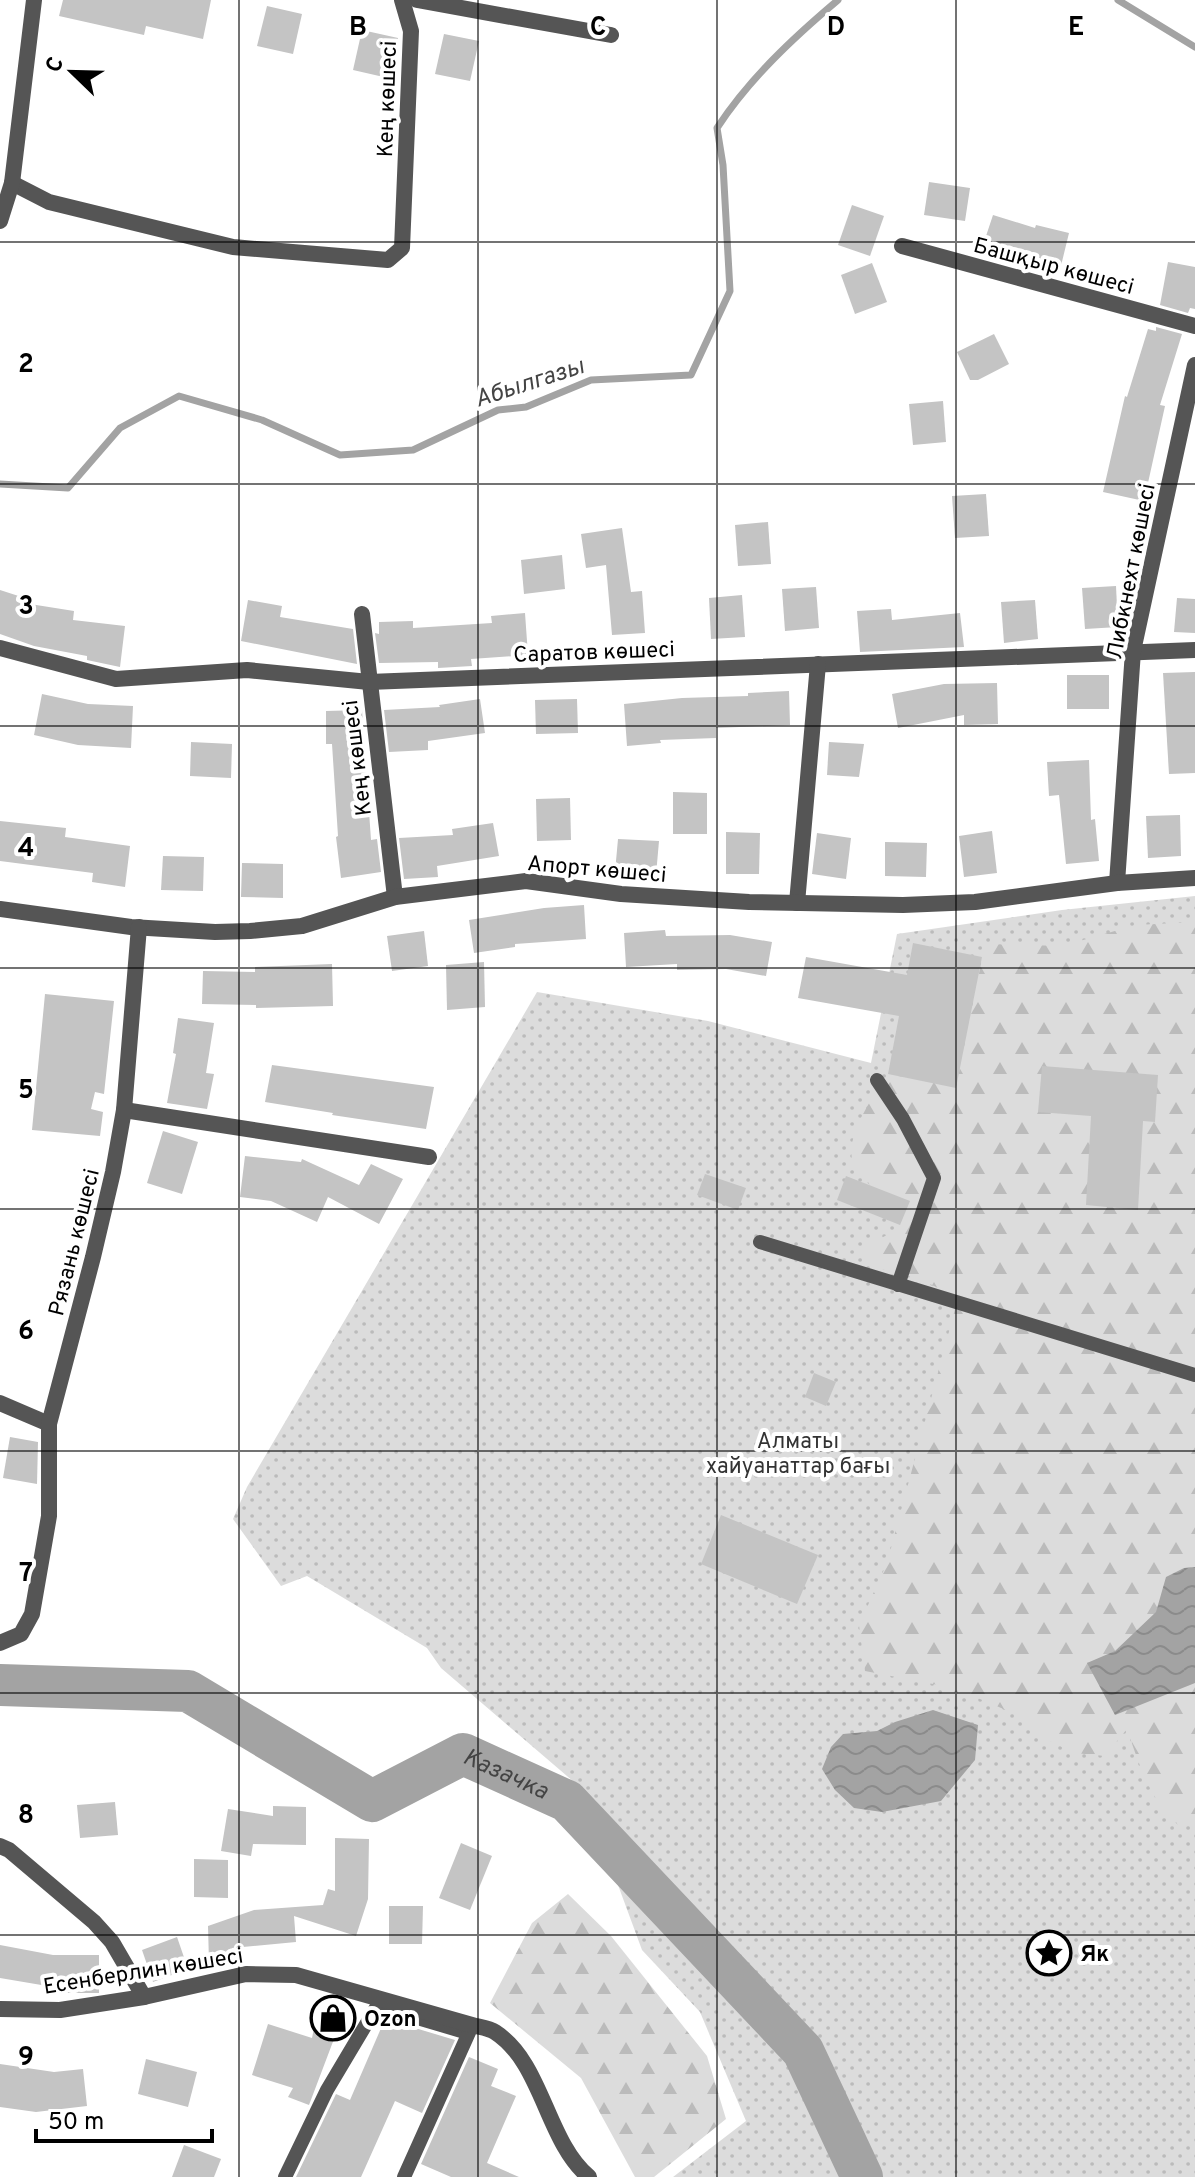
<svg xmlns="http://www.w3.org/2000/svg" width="1195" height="2177" font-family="Overpass,sans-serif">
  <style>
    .grass { fill: url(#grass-dots) }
    .forest { fill: url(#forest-firs) }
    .water { fill: url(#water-waves) }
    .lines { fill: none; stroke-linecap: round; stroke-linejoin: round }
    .stream { stroke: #a3a3a3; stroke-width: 7 }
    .river { stroke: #a3a3a3; stroke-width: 42 }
    .building { fill: #c4c4c4 }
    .service { stroke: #555; stroke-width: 14 }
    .minor { stroke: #555; stroke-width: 16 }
    .grid { fill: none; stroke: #000; stroke-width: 2; stroke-opacity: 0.55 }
    .labels { text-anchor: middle; stroke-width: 8; stroke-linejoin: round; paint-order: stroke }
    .street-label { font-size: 22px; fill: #000; stroke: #fff }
    .park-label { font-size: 22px; fill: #333; stroke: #fff }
    .poi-label { font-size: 22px; font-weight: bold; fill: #000; stroke: #fff; text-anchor: start }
    .water-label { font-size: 24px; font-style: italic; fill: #444; stroke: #fff }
    .grid-label { font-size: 26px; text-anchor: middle; font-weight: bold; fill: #000; stroke: #fff; stroke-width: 8; stroke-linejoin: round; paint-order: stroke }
  </style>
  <defs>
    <pattern id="grass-dots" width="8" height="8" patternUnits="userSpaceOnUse" patternTransform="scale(2)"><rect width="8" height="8" fill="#dcdcdc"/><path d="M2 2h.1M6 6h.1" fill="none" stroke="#bbb" stroke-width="1.8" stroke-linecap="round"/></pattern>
    <pattern id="forest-firs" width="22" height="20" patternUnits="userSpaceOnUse" patternTransform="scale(2)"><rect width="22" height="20" fill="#dcdcdc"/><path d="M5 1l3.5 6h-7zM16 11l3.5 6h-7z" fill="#bbb"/></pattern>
    <pattern id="water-waves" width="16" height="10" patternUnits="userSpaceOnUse" patternTransform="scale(2)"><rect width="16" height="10" fill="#a3a3a3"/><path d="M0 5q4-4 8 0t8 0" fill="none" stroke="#8b8b8b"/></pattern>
  </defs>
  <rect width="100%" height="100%" fill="#fff"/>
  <!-- grass -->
  <path class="grass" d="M1195,896V2177H673L746,2121L700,2012L642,1950L604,1847L609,1818L595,1800L441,1668L427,1648L307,1576L281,1586L233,1519L247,1487L537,992L708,1021L871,1063L897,934L1062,910Z"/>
  <!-- forest -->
  <g class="forest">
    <path d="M1195,922V1824L1181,1827C1152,1807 1138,1761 1127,1729L1105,1756L1075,1753L1043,1738L1013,1713L954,1688L865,1671L859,1625L887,1563L958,1298L920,1279L877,1268L860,1255L861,1247C892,1234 898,1232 910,1201C897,1196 880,1192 869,1184C828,1156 869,1104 888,1074L956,1087L985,944L1062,946L1136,925Z"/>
    <path d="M568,1894L611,1936L707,2056L726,2119L654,2177H635L581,2078L490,2003L532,1923Z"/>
  </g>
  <!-- water -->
  <g class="water">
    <path d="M1195,1567V1683L1115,1715L1087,1663L1115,1651L1156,1612L1166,1577L1184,1568Z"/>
    <path d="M933,1710L978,1725L975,1760L941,1801L882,1812L854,1808L835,1790L822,1769L831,1747L843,1734L877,1731L895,1722Z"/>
  </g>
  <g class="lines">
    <!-- stream -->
    <g class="stream">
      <path d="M1118,0L1195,47"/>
      <path d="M0,484L68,488L120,428L179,396L262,420L340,455L413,450L498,410L526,407L591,380L691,375L730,291L723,165L717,128C750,78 793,38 838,0"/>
    </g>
    <!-- river -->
    <path class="river" id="s1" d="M0,1685L188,1691L372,1801L463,1754L567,1801L803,2051L862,2177"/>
  </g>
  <!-- building -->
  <g class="building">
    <path d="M63,0H211L203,39L146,26L144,35L59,16Z"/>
    <path d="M267,6L302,14L293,54L257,46Z"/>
    <path d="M362,30L398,38L388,78L353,70Z"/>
    <path d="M444,34L479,41L470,81L435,74Z"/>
    <path d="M929,182L970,188L965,221L924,215Z"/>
    <path d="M852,205L884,216L870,256L838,245Z"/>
    <path d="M993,215L1035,228L1036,225L1069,233L1059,274L1012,264L980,254Z"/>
    <path d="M1168,262L1195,267V309L1190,308L1188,313L1160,305Z"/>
    <path d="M872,263L887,302L855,314L841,275Z"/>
    <path d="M1156,327L1182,334L1160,405L1165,406L1144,501L1103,492L1125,396L1127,397L1148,329L1156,331Z"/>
    <path d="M994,334L1009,364L978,380H970L957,352Z"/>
    <path d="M943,401L946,442L913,445L909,404Z"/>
    <path d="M986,494L989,536L955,538L952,496Z"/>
    <path d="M768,522L771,564L738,566L735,525Z"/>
    <path d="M622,528L631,592L642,591L645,633L612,635L606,565L586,568L581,534Z"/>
    <path d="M562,555L565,589L524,594L521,560Z"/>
    <path d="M1116,586L1118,627L1085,629L1082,588Z"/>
    <path d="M816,587L819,628L785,631L782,589Z"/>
    <path d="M0,590L31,600L30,604L74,611L73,620L125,626L120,667L87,660V656L34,646L0,634Z"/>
    <path d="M742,595L745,637L711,639L709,598Z"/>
    <path d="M1177,598L1195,599V633L1174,632Z"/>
    <path d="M248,600L282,606L280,617L353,629L357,664L241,641Z"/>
    <path d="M1035,600L1038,639L1004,643L1001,602Z"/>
    <path d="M891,609L892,620L960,613L964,647L860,652L857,611Z"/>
    <path d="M525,613L528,655L471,659L472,666L438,668V662L379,663L375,633L379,634V622L413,621V628L492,623L491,616Z"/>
    <path d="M1195,672V773L1169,774L1163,673Z"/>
    <rect x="1067" y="675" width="42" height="34"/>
    <path d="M997,683L998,724L964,725V715L898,728L892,694L944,684Z"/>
    <path d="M789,691L790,725L716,728V738L660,740L661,743L627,746L624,704L682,698L748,696V693Z"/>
    <path d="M42,694L88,704L133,706L131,748L78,745L34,735Z"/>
    <path d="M480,699L485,733L428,741V750L389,752L384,710L440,707L439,705Z"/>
    <path d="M577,699L578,733L536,734L535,700Z"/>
    <path d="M362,710L371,840L377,839L381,872L341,878L336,837L338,836L332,744H326V711Z"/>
    <path d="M191,742L232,744L231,778L190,776Z"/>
    <path d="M829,742L864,744L859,777L827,775Z"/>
    <path d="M1089,760L1091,820L1095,819L1099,861L1066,864L1059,795L1049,796L1047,762Z"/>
    <path d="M673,792L707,793V834H673Z"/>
    <path d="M570,798L571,840L537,841L536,799Z"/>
    <path d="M1180,815L1181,856L1148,858L1146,816Z"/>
    <path d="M0,821L66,828L65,837L130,846L125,887L92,882L93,873L0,861Z"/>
    <path d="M493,823L499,856L437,866L438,877L404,879L399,838L453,835L452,829Z"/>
    <path d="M992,831L997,873L964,877L959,836Z"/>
    <path d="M726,832L760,833L759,874H726Z"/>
    <path d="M817,833L851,838L846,879L812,874Z"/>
    <path d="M618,839L659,841L656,875L615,872Z"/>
    <path d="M885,842L927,843L926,877L885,876Z"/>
    <path d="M163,856L204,857L203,891L161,890Z"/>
    <path d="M242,863L283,864V898L241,897Z"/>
    <path d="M584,905L586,939L515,944V947L474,953L469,920L544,908Z"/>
    <path d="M665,930L666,936L730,935L772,942L766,976L726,969L677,970V964L626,967L624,933Z"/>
    <path d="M424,931L428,966L392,971L387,936Z"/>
    <path d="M913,943L982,957L956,1088L888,1074L899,1016L798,998L806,957L907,975Z"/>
    <path d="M484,962L485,1007L447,1010L446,965Z"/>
    <path d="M332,964L333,1006L256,1008V1005L202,1004L203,971L255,972V967Z"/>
    <path d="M45,994L114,1001L104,1094L95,1092L91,1109L103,1112L100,1136L32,1130Z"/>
    <path d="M178,1018L214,1023L206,1073L214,1074L207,1109L167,1103L176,1054L173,1053Z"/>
    <path d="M272,1065L434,1087L426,1129L332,1115L333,1113L265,1102Z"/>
    <path d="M1042,1066L1158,1075L1155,1122L1143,1121L1138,1210L1086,1205L1091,1116L1038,1112Z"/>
    <path d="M163,1131L198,1142L182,1194L147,1183Z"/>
    <path d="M245,1156L301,1162L302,1159L359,1185L371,1164L403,1179L379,1224L328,1197L317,1222L271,1201L240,1197Z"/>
    <path d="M705,1174L746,1188L738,1210L697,1195Z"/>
    <path d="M846,1176L910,1201L900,1225L837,1200Z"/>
    <path d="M814,1373L836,1382L826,1406L805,1397Z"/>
    <path d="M10,1437L38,1442L37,1484L3,1478Z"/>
    <path d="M721,1515L818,1555L797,1604L701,1564Z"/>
    <path d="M115,1802L118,1835L80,1838L77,1805Z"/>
    <path d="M273,1806L306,1807V1845L253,1844L251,1856L221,1851L228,1809L273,1816Z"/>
    <path d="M335,1838L369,1839L368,1899L356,1936L294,1916L296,1942L232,1948L233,1962L209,1963L208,1926L254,1910L323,1905L328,1889L335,1891Z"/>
    <path d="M461,1843L492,1856L470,1910L439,1898Z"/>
    <path d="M194,1859L228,1860V1898L194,1897Z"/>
    <path d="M389,1906H423L422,1944H389Z"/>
    <path d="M177,1937L188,1969L153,1982L142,1950Z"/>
    <path d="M0,1945L53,1955H99V1993H65V1989L0,1978Z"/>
    <path d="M320,1999L348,2002L309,2105L288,2097L293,2088L252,2075L268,2024L312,2038Z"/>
    <path d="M385,2019L455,2040L422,2113L395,2101L361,2177H296L336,2094L350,2100Z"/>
    <path d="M469,2057L498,2069L491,2086L516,2096L487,2163L519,2177H451L421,2164Z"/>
    <path d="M146,2059L197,2072L188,2107L138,2094Z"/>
    <path d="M0,2064L54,2072L83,2069L87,2106L36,2112L0,2107Z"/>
    <path d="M184,2145L221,2159L214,2177H172Z"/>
  </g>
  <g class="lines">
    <!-- service -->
    <g class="service">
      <path d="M877,1080L903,1119L934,1178L898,1285"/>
      <path d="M760,1242L1195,1375"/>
      <path d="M285,2177L327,2090L377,2006L468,2033"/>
      <path d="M404,2177L471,2028"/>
    </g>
    <!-- minor -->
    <g class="minor">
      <path d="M417,0L611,35"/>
      <path d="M12,183L49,202L233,247L388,260L402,248L411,31L402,0"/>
      <path d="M0,221L12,183L34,0"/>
      <path d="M902,246L1195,326"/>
      <path d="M362,614L395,897"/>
      <path d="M0,648L116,679L247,670L369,682L1195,650"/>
      <path d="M1117,883L1133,651L1195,365"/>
      <path d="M797,903L818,664"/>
      <path d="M0,909L131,927L215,932L250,931L302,926L395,897L526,881L621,894L749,902L903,905L975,902L1117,883L1195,878"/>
      <path d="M124,1110L429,1157"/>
      <path d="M0,1403L49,1424"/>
      <path d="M0,1643L21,1634L32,1614L49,1516V1424L93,1257L113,1172L124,1110L139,927"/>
      <path d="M0,1846L9,1850L94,1922L112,1942L144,1997"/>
      <path d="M0,2009L60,2010L144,1997L246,1974L296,1975L472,2025C479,2027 489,2028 495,2032C543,2063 546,2141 589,2177"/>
    </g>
  </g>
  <!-- grid -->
  <path class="grid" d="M239,0V2177M478,0V2177M717,0V2177M956,0V2177M0,242H1195M0,484H1195M0,726H1195M0,968H1195M0,1209H1195M0,1451H1195M0,1693H1195M0,1935H1195"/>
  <!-- icons -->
  <defs>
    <g id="sight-ring" transform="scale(2.3)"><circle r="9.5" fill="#fff" stroke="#000" stroke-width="1.5"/><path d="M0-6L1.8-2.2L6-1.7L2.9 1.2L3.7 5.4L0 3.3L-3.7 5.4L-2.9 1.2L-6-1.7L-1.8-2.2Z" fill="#000"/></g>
    <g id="shop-ring" transform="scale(2.3)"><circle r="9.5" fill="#fff" stroke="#000" stroke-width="1.5"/><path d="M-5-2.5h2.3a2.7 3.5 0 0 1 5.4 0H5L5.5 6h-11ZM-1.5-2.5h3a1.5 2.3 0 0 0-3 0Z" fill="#000"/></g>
  </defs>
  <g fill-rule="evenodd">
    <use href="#sight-ring" x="1049" y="1953"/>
    <use href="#shop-ring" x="333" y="2018"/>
  </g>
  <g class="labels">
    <!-- street labels -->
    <g class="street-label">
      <text transform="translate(386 99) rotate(-88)" y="8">Кең көшесі</text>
      <text transform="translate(1054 265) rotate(15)" y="8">Башқыр көшесі</text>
      <text transform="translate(1130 571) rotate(-79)" y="8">Либкнехт көшесі</text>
      <text transform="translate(594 651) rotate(-2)" y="8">Саратов көшесі</text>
      <text transform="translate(356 758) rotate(-97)" y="8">Кең көшесі</text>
      <text transform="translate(597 868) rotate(5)" y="8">Апорт көшесі</text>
      <text transform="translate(73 1242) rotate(-76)" y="8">Рязань көшесі</text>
      <text transform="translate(143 1970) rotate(-9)" y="8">Есенберлин көшесі</text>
    </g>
    <!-- park labels -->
    <g class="park-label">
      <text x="798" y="1448">Алматы<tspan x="798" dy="25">хайуанаттар бағы</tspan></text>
    </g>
    <!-- poi labels -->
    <g class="poi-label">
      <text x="1080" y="1961">Як</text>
      <text x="364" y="2026">Ozon</text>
    </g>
    <!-- water labels -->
    <g class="water-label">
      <text transform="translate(529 382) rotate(-18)" y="8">Абылгазы</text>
      <text dy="8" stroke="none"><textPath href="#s1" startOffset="552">Казачка</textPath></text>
    </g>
  </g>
  <g class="grid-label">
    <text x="358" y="35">B</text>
    <text x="598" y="35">C</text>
    <text x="836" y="35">D</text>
    <text x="1076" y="35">E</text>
    <text x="26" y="372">2</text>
    <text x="26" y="614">3</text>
    <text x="26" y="856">4</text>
    <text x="26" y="1098">5</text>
    <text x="26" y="1339">6</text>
    <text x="26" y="1581">7</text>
    <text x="26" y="1823">8</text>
    <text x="26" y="2065">9</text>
  </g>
  <!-- north arrow -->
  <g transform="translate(72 72) rotate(293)" stroke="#ffffff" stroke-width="6" paint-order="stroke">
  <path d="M0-6L14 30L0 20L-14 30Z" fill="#000000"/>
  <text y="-12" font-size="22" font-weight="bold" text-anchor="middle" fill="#000000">С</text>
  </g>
  <!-- scale -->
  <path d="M36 2129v12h176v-12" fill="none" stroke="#000000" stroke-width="4"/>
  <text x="48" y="2129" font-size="24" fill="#000000" stroke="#ffffff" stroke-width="6" paint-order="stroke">50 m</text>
</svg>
